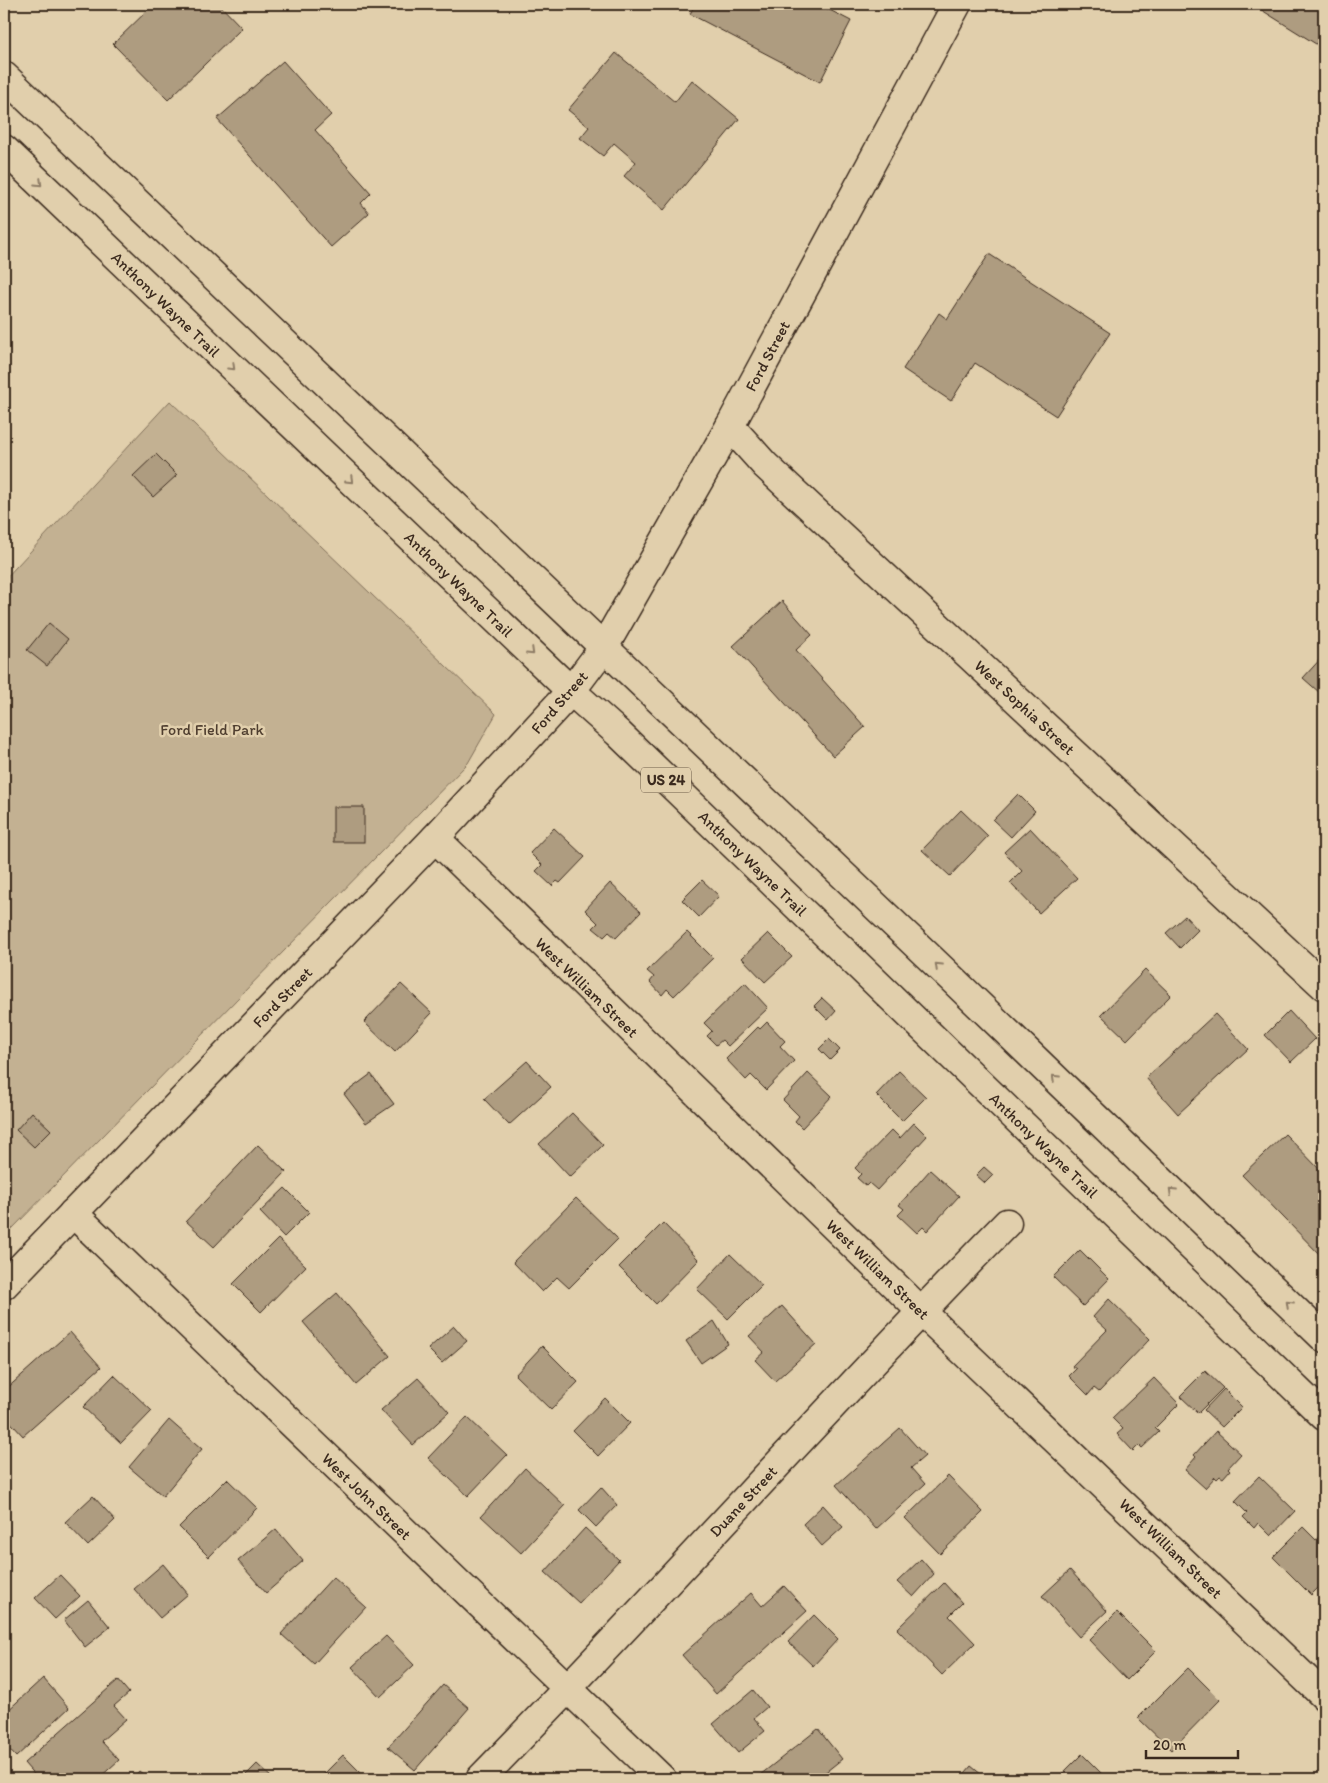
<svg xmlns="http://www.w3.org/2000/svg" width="1328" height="1783" font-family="Itim,sans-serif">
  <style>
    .green { fill: #c3b192; stroke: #7f6e58 }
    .building { fill: #ae9c80; stroke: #3b2a1e }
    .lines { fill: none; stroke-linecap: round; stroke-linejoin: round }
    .minor-casing { stroke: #3b2a1e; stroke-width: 31 }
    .major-casing { stroke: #3b2a1e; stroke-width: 31 }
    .highway-casing { stroke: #3b2a1e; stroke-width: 31 }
    .minor { stroke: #e1cfac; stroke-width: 28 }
    .major { stroke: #e1cfac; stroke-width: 28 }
    .highway { stroke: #e1cfac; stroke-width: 28 }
    .oneway { stroke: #8e7c65 }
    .labels { text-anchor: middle; stroke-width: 5; stroke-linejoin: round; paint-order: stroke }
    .shield { fill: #e1cfac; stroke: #6d5c49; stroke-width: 1 }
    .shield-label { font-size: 15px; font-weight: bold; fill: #3b2a1e }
    .street-label { font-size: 16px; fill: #3b2a1e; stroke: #e1cfac }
    .park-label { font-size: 16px; fill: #4f3e2f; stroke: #e1cfac }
  </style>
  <rect width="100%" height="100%" fill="#e1cfac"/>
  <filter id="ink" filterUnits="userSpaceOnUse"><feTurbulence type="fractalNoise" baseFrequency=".02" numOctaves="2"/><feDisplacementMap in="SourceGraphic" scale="10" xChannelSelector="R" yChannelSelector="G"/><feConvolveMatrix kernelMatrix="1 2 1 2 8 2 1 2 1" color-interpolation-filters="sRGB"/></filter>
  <g filter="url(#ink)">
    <!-- green -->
    <path class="green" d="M170,401L496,714L468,763L11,1230L4,1223V580Z"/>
    <!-- building -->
    <g class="building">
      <path d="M154,4H219L242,28L168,100L113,44Z"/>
      <path d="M695,4H818L851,21L820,82L690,14Z"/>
      <path d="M1252,4H1324V49Z"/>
      <path d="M616,53L675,102L692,80L739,119L664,210L624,176L636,162L614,143L603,156L580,138L589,127L568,110Z"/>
      <path d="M283,61L331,115L315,130L371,193L361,203L369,213L331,247L217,119Z"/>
      <path d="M989,254L1110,333L1056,416L975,363L951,401L903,369L939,313L947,319Z"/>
      <path d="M156,454L177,475L153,497L133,476Z"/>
      <path d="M782,601L812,635L796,650L865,727L833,756L733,646Z"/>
      <path d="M49,623L68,639L47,666L27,650Z"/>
      <path d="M1324,655V689L1320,693L1303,678Z"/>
      <path d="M1018,794L1035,811L1011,837L993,820Z"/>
      <rect x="333" y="807" width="31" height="35"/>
      <path d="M961,810L988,836L950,876L922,850Z"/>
      <path d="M554,828L585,857L560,883L557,881L552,886L536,871L542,865L530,853Z"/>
      <path d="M1030,828L1077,878L1039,913L1010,883L1022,871L1004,852Z"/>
      <path d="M702,880L719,896L699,917L682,900Z"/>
      <path d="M610,883L641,912L616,938L609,932L604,937L593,928L598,923L585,910Z"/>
      <path d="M1185,916L1198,930L1180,948L1166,933Z"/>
      <path d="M687,932L713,958L674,996L667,989L662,995L650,982L654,977L647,971Z"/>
      <path d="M768,933L792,957L765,982L742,958Z"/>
      <path d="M1145,970L1171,995L1127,1040L1101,1015Z"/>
      <path d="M745,983L768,1008L728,1046L722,1040L716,1045L707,1036L712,1031L704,1023Z"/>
      <path d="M401,984L432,1013L395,1052L364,1022Z"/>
      <path d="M822,998L836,1011L828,1020L814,1006Z"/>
      <path d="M1289,1011L1315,1039L1291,1062L1265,1035Z"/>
      <path d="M1215,1014L1248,1049L1178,1114L1146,1078Z"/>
      <path d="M767,1022L785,1041L780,1046L794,1061L766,1090L751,1075L746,1080L726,1059L758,1027L760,1029Z"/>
      <path d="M829,1039L840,1050L830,1060L819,1049Z"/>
      <path d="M527,1061L551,1087L509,1125L484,1099Z"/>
      <path d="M899,1071L926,1097L902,1121L876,1095Z"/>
      <path d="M808,1073L832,1096L802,1128L795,1121L799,1116L783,1100Z"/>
      <path d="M371,1074L394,1104L366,1123L344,1094Z"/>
      <path d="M32,1112L51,1130L34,1147L16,1130Z"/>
      <path d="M572,1113L603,1145L570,1177L539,1144Z"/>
      <path d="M914,1123L927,1136L877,1190L869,1183L866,1186L857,1178L861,1174L855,1168L892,1130L900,1138Z"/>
      <path d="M1285,1134L1324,1174V1259L1242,1175Z"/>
      <path d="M258,1145L286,1172L214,1247L186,1221Z"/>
      <path d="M984,1167L993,1175L985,1183L976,1175Z"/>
      <path d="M930,1170L959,1196L927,1231L923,1227L917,1233L898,1215L904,1209L899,1205Z"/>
      <path d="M285,1188L309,1212L284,1237L260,1212Z"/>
      <path d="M576,1198L618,1239L569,1288L557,1277L542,1292L513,1262Z"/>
      <path d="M663,1223L699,1260L656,1304L619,1267Z"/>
      <path d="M278,1239L306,1266L261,1312L233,1284Z"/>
      <path d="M1080,1250L1109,1279L1083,1306L1053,1277Z"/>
      <path d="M730,1254L762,1285L728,1319L697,1289Z"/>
      <path d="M337,1293L390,1356L356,1385L303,1322Z"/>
      <path d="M1109,1299L1150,1339L1099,1392L1094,1388L1088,1395L1069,1376L1076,1369L1072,1366L1107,1330L1093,1317Z"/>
      <path d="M782,1306L816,1344L775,1381L755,1360L764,1352L749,1336Z"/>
      <path d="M714,1321L728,1344L701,1363L686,1341Z"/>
      <path d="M454,1326L467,1341L442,1363L428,1349Z"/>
      <path d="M70,1332L101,1367L23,1436L4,1415V1391Z"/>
      <path d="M542,1346L578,1382L551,1410L515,1375Z"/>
      <path d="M1205,1371L1223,1388L1198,1413L1180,1396Z"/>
      <path d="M114,1375L152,1411L121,1443L83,1407Z"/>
      <path d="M418,1378L449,1412L413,1445L381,1410Z"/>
      <path d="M1154,1378L1179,1404L1155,1428L1159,1432L1142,1448L1139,1445L1133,1451L1117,1434L1123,1429L1112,1418Z"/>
      <path d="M1224,1389L1242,1407L1222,1427L1204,1410Z"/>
      <path d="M605,1398L630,1423L598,1456L573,1431Z"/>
      <path d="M467,1417L507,1455L468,1496L428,1458Z"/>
      <path d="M169,1420L202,1449L163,1496L129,1467Z"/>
      <path d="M900,1428L925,1456L911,1468L925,1484L876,1529L836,1485Z"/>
      <path d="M1216,1431L1241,1454L1228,1468L1230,1470L1223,1478L1220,1476L1217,1479L1215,1477L1205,1488L1185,1470L1196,1457L1194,1455Z"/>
      <path d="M525,1468L565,1506L521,1553L481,1516Z"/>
      <path d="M948,1476L983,1512L940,1554L905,1518Z"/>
      <path d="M1259,1476L1295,1511L1271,1536L1258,1523L1254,1528L1243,1517L1247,1513L1235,1501Z"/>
      <path d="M227,1479L257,1508L209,1557L179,1527Z"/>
      <path d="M601,1487L617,1505L596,1527L579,1510Z"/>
      <path d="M93,1496L115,1520L88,1546L65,1522Z"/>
      <path d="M823,1505L843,1527L822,1546L803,1524Z"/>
      <path d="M1303,1527L1316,1540L1324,1531V1582L1311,1595L1273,1557Z"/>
      <path d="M585,1528L619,1560L579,1603L545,1572Z"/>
      <path d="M276,1529L303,1561L266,1593L238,1561Z"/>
      <path d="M921,1559L934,1574L913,1597L897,1582Z"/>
      <path d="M163,1564L188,1594L160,1618L134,1589Z"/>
      <path d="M1070,1570L1107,1611L1079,1637L1042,1596Z"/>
      <path d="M60,1575L80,1596L55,1619L35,1598Z"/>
      <path d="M333,1577L366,1607L314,1664L281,1634Z"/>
      <path d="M944,1583L962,1603L949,1616L975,1643L942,1675L897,1629Z"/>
      <path d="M784,1586L807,1611L716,1694L682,1655L751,1593L762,1606Z"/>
      <path d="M88,1600L110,1627L85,1647L64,1620Z"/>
      <path d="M1117,1612L1156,1651L1127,1680L1089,1640Z"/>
      <path d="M814,1615L838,1639L813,1666L788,1642Z"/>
      <path d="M386,1636L414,1665L380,1697L352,1667Z"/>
      <path d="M1188,1668L1220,1700L1171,1750L1138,1718Z"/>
      <path d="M43,1678L69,1708L16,1757L4,1744V1714Z"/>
      <path d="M118,1680L129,1693L114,1706L126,1719L101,1741L119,1760L98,1779H38L24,1763Z"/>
      <path d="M443,1685L469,1708L415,1770L388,1747Z"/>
      <path d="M753,1690L767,1707L754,1718L765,1731L738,1753L713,1724Z"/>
      <path d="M818,1729L842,1759L817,1779H763L760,1775Z"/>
      <path d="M1082,1754L1106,1778V1779L1058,1778Z"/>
      <path d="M343,1755L367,1779H323L321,1777Z"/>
      <path d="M257,1764L273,1779H242Z"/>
      <path d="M971,1766L987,1779H960Z"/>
      <path d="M139,1771L149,1779H132Z"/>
    </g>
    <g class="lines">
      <!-- minor casing -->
      <g class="minor-casing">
        <g id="minor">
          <path d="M730,426L765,465L1324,986"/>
          <path d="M435,838L921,1311L1324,1696"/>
          <path d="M73,1213L662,1779"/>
          <path d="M4,1285L435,838L571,691"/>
          <path d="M480,1779C659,1597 828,1405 1007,1223"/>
        </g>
      </g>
      <!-- major casing -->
      <g class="major-casing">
        <path id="major" d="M571,691L604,647L730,426L957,4"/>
      </g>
      <!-- highway casing -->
      <g class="highway-casing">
        <g id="highway">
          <path d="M4,76L949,976L1324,1338"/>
          <path d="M4,149L571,691L618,733L1324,1416"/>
        </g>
      </g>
      <!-- minor -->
      <use href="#minor" class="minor"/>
      <!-- major -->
      <use href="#major" class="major"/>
      <!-- highway -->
      <use href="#highway" class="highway"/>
    </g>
    <!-- one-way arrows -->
    <defs><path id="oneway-chevron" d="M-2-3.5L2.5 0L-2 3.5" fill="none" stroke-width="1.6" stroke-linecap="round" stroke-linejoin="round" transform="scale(1.25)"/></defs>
    <g class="oneway">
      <use href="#oneway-chevron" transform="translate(39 183) rotate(44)"/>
      <use href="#oneway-chevron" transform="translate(232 367) rotate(44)"/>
      <use href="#oneway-chevron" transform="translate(350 480) rotate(44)"/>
      <use href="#oneway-chevron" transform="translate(531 652) rotate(44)"/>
      <use href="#oneway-chevron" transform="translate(938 966) rotate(-136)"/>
      <use href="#oneway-chevron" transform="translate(1055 1078) rotate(-136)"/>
      <use href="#oneway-chevron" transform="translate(1172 1191) rotate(-136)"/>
      <use href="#oneway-chevron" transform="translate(1289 1304) rotate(-136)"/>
    </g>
  </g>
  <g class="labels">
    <!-- shield labels -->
    <rect class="shield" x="641" y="767.5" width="50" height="25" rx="4"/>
    <g class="shield-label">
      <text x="666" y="785">US 24</text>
    </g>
    <!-- street labels -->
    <g class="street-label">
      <text transform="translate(166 304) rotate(44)" y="6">Anthony Wayne Trail</text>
      <text transform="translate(767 356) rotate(-62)" y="6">Ford Street</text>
      <text transform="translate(459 584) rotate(44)" y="6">Anthony Wayne Trail</text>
      <text transform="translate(559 702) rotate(-49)" y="6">Ford Street</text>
      <text transform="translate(1025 707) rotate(43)" y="6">West Sophia Street</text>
      <text transform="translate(753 863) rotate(44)" y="6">Anthony Wayne Trail</text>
      <text transform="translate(587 987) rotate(44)" y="6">West William Street</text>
      <text transform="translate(282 997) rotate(-46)" y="6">Ford Street</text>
      <text transform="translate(1044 1145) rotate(44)" y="6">Anthony Wayne Trail</text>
      <text transform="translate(878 1269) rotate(44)" y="6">West William Street</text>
      <text transform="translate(367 1496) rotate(44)" y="6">West John Street</text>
      <text transform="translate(743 1501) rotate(-47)" y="6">Duane Street</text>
      <text transform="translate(1171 1548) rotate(44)" y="6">West William Street</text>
    </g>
    <!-- park labels -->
    <g class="park-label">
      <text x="212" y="735">Ford Field Park</text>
    </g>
  </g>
  <!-- margin -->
  <rect width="1328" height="1783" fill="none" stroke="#e1cfac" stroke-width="20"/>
  <rect x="10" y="10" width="1308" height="1763" fill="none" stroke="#3b2a1e" stroke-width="2" filter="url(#ink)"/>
  <!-- scale -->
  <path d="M1146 1750v8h92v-8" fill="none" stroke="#3b2a1e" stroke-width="2.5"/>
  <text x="1153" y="1750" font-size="15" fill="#3b2a1e" stroke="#e1cfac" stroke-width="4" paint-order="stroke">20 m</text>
</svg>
